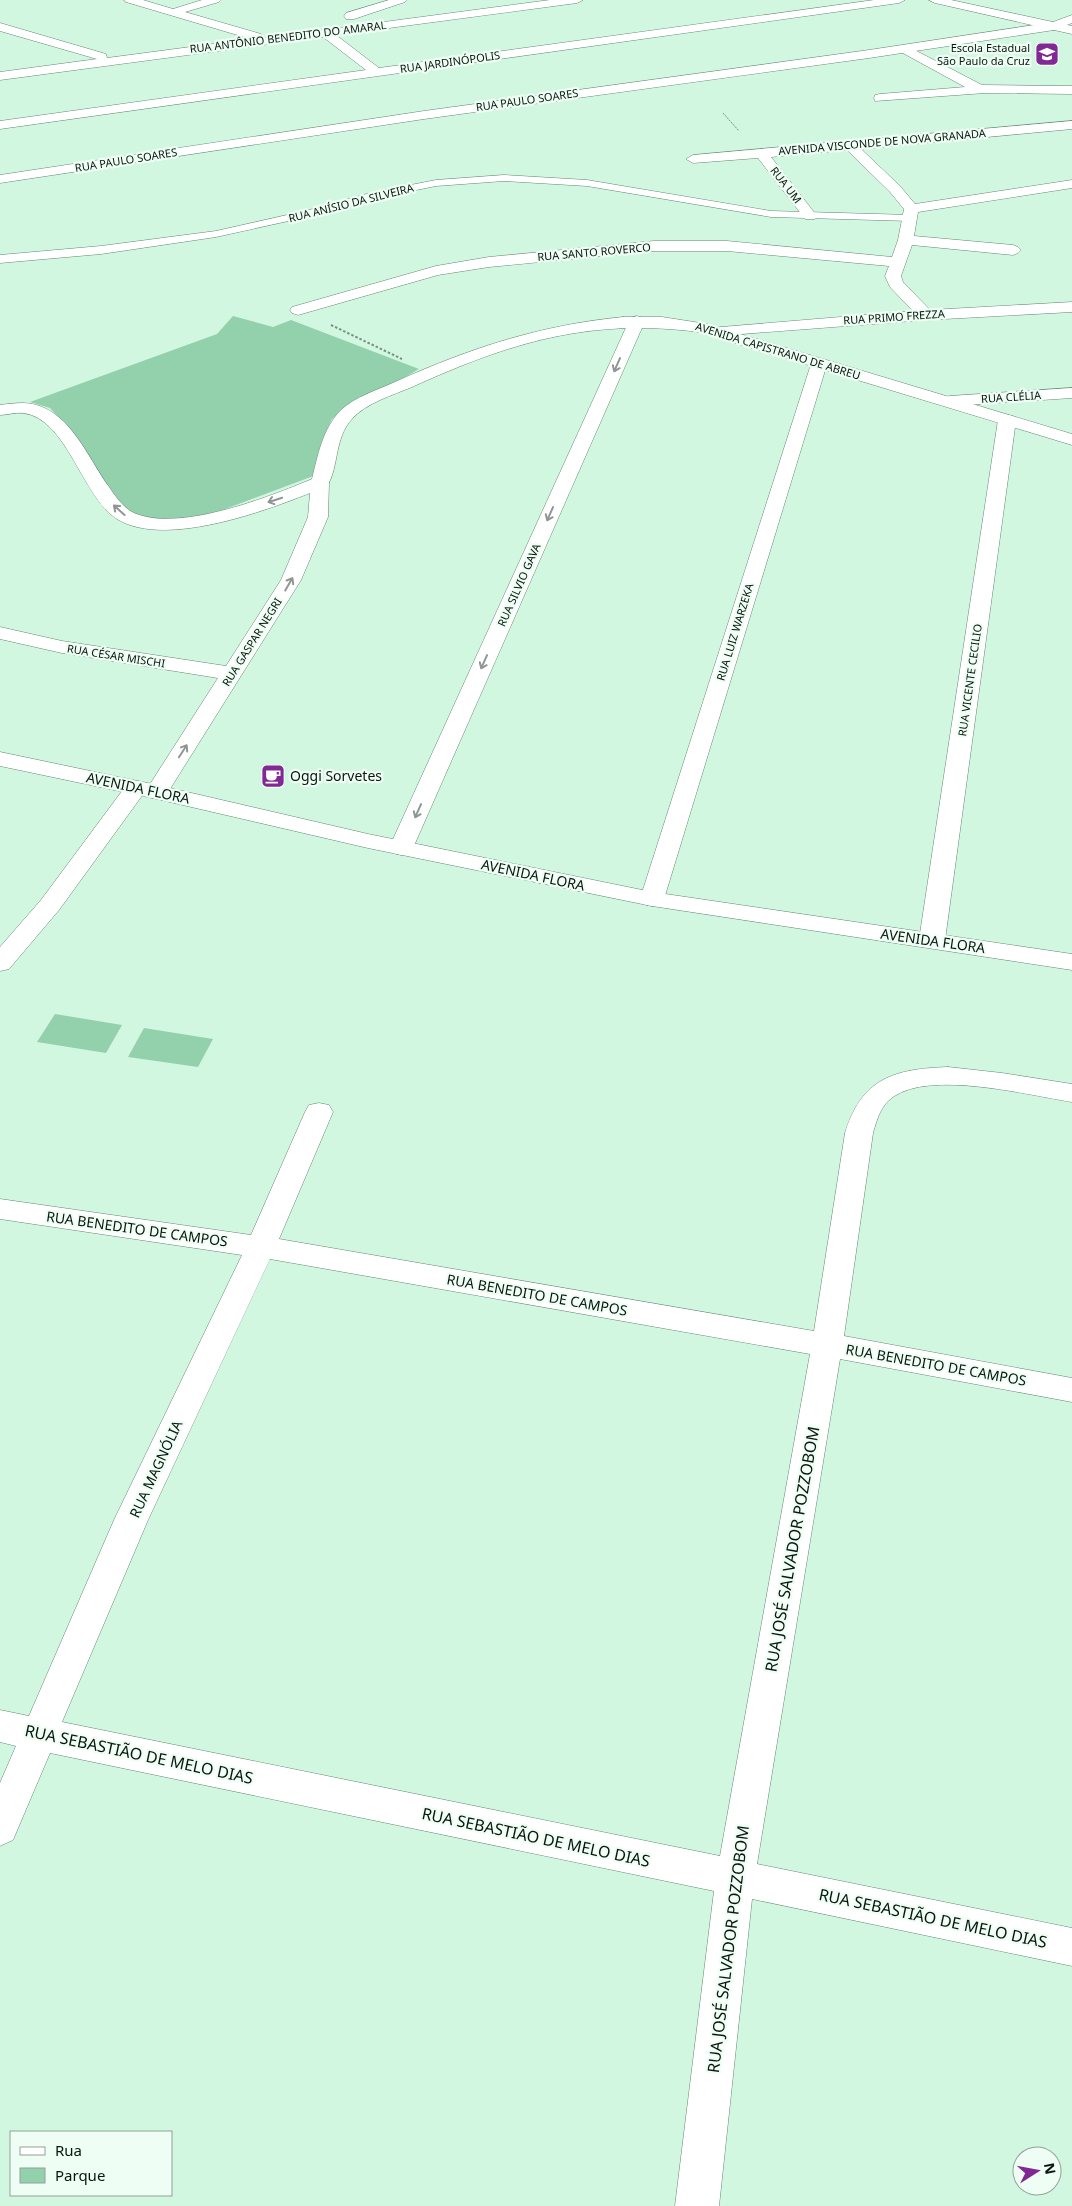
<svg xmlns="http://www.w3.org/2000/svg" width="1072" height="2206" font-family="'Noto Sans',sans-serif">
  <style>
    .green { fill: #93d1ad }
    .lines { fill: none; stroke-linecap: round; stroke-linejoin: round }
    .lane-casing { stroke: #658673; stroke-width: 1 }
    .street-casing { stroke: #658673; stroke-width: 1 }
    .secondary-casing { stroke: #658673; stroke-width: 1 }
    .path-far1 { stroke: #769181; stroke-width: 1; stroke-dasharray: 2 1; stroke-linecap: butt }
    .path { stroke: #769181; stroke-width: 2; stroke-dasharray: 2.5 2; stroke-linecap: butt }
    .lane { fill: #fff; fill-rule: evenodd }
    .street { fill: #fff; fill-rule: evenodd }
    .secondary { fill: #fff; fill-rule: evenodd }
    .oneway { stroke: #909693 }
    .labels { text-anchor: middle; stroke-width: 4.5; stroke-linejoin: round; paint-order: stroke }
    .far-street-label { font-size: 11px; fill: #09160f; stroke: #effef4 }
    .far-poi-label { font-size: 11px; fill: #09160f; stroke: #effef4; text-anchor: end }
    .poi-label { font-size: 14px; fill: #09160f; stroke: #effef4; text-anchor: start }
    .street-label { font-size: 14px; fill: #09160f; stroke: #effef4 }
    .near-street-label { font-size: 16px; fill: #09160f; stroke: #effef4 }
  </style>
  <rect width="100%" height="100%" fill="#d1f7e0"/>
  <!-- green -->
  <g class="green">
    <path d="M233,316L273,327L291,320L419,369L383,390L345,408L332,419L324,436L316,475L204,517L165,521L133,514L119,504L61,420L50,408L30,402L217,334Z"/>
    <path d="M55,1014L122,1025L106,1053L37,1042Z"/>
    <path d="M144,1028L213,1039L198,1067L128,1057Z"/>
  </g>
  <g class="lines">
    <!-- lane casing -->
    <g class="lane-casing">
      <path id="lane" d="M504,175L587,180L771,211L911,215L917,218L911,221L771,217L587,186L504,181L436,186L372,199L311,216L216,237L101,254L0,263V255L101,246L216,231L309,210L370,193L436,180Z"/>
    </g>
    <!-- street casing -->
    <g class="street-casing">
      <g id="street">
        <path d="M124,0H143L173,9L202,0H221L219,2L185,12L261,34L263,38L550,0H583L577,3L336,35L379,68L874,0H905L899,3L0,129V121L366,70L323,37L0,80V72L97,59L0,31V23L106,54L107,58L251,39L126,2Z"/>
        <path d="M389,0H407L405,2L354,19H346L344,16L346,13Z"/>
        <path d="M929,0H951L1053,22L1072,15V23L1054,30L935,3Z"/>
        <path d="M905,45L982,85L1072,86V94L985,93L875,101L874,98L875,95L880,94L965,87L901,52L899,49Z"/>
        <path d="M1072,121V129L861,149L900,186L915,204L1072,180V188L918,212L914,236L1013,245L1018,247L1021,250L1018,253L1013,255L912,245L901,276L903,282L930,310L1072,302V312L926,320L715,336L709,334L707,331L709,328L913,311L890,287L885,276L889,266L727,251H654L489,267L438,275L298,315L292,313L290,310L292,307L436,266L489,257L654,241H727L892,257L898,240L904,209L890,192L847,150L771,157L817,216L815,219H805L758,158L693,163L686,159L693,155Z"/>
        <path d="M637,316L643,318L645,321L413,848L409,853L401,855L393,853L389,848L629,321L631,318Z"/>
        <path d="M819,359L825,360L827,364L664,899L661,904L652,906L643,904L640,899L811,364L813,360Z"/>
        <path d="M1072,388V398L950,406L944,405L941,401L944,397L950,396Z"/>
        <path d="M1007,415L1013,416L1016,420L945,940L941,945L932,948L923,945L919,940L998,420L1001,416Z"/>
        <path d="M320,476L327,478L329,482L328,517L301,580L165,797L157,799L149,797L145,792L218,678L62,653L0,639V627L62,641L226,666L281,580L308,517L311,482L313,478Z"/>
        <path d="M136,781L144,783L147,788L144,793L59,910L9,969L0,971V947L41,900L128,783Z"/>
        <path d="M948,1067L1002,1073L1072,1084V1102C1028,1095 930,1070 893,1097C881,1105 877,1119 873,1133L844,1336L1072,1378V1402L840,1359L757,1864L1072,1928V1966L752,1899L719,2206H675L714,1891L50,1753L13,1840L0,1846V1783L16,1746L0,1742V1710L29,1716L114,1520L242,1255L0,1219V1199L251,1235L305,1112L309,1105L319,1103L329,1105L333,1112L279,1239L814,1331L845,1133C862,1078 894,1069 948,1067ZM270,1259L810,1354L720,1856L62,1722L148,1520Z"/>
      </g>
    </g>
    <!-- secondary casing -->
    <g class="secondary-casing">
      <g id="secondary">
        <path d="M1054,22L1072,26V34L1054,30L869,58L424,119L0,183V175L424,111L869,50Z"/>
        <path d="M623,317H662L707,324L1072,434V445L699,332C590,318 511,342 412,387C393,395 366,403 352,419C334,438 339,468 327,486C277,507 167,550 117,519C82,497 67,418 23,413C16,412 7,415 0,415V405C7,404 15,403 23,403C68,404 87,457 109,487C115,496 123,507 132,512C176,534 269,497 312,479C318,455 323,428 341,410C355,397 377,390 395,382C470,348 541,325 623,317Z"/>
        <path d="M0,752L157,785L368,834L652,892L1072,954V970L652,906L368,848L157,799L0,766Z"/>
      </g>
    </g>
    <!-- path-far1 -->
    <path class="path-far1" d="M723,113L739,131"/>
    <!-- path -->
    <path class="path" d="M331,325L402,359"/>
    <!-- lane -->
    <use href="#lane" class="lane"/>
    <!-- street -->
    <use href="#street" class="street"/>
    <!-- secondary -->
    <use href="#secondary" class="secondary"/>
  </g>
  <!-- one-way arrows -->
  <defs><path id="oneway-shaft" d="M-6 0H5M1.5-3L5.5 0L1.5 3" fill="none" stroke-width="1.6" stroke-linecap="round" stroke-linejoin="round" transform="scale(1.25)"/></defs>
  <g class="oneway">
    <use href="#oneway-shaft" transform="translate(617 365) rotate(114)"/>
    <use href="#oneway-shaft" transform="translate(275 500) rotate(162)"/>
    <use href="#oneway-shaft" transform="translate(119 510) rotate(-138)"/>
    <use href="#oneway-shaft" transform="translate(550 514) rotate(114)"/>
    <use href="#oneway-shaft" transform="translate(289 584) rotate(-60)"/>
    <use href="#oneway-shaft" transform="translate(484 662) rotate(114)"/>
    <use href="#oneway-shaft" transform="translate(183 751) rotate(-57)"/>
    <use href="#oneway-shaft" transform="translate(418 811) rotate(114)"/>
  </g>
  <!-- icons -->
  <defs>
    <g id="school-square" transform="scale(1.25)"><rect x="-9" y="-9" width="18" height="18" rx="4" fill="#812895" stroke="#effef4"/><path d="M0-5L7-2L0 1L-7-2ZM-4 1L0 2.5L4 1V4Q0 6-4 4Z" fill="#fff"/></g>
    <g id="cafe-square" transform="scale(1.25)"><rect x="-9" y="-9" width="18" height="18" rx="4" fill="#812895" stroke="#effef4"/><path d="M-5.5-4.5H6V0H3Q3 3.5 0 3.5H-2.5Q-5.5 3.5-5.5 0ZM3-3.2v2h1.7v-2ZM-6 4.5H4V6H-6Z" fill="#fff"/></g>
  </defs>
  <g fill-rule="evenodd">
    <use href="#school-square" x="1047" y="54"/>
    <use href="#cafe-square" x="273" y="776"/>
  </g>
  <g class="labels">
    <!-- far-street labels -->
    <g class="far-street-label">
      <text transform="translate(288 37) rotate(-7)" y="4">RUA ANTÔNIO BENEDITO DO AMARAL</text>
      <text transform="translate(450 62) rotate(-8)" y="4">RUA JARDINÓPOLIS</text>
      <text transform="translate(527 100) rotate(-8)" y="4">RUA PAULO SOARES</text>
      <text transform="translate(882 142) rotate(-5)" y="4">AVENIDA VISCONDE DE NOVA GRANADA</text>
      <text transform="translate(126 160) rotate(-9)" y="4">RUA PAULO SOARES</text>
      <text transform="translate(786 185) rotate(52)" y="4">RUA UM</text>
      <text transform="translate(351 203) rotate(-14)" y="4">RUA ANÍSIO DA SILVEIRA</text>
      <text transform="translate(594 252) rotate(-5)" y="4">RUA SANTO ROVERCO</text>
      <text transform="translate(894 317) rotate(-4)" y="4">RUA PRIMO FREZZA</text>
      <text transform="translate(778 351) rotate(17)" y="4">AVENIDA CAPISTRANO DE ABREU</text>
      <text transform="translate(1011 397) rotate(-4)" y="4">RUA CLÉLIA</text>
      <text transform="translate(519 585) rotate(-66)" y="4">RUA SILVIO GAVA</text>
      <text transform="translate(735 632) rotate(-73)" y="4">RUA LUIZ WARZEKA</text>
      <text transform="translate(252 642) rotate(-58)" y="4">RUA GASPAR NEGRI</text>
      <text transform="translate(116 656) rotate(9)" y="4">RUA CÉSAR MISCHI</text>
      <text transform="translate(970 680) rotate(-82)" y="4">RUA VICENTE CECILIO</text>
    </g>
    <!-- far-poi labels -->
    <g class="far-poi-label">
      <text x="1030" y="52">Escola Estadual<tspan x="1030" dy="13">São Paulo da Cruz</tspan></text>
    </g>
    <!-- poi labels -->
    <g class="poi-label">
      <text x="290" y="781">Oggi Sorvetes</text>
    </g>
    <!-- street labels -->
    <g class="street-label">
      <text transform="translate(138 788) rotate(12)" y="5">AVENIDA FLORA</text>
      <text transform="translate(533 875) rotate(12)" y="5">AVENIDA FLORA</text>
      <text transform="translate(933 941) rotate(8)" y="5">AVENIDA FLORA</text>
      <text transform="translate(137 1229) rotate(8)" y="5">RUA BENEDITO DE CAMPOS</text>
      <text transform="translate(537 1295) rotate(10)" y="5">RUA BENEDITO DE CAMPOS</text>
      <text transform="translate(936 1365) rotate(10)" y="5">RUA BENEDITO DE CAMPOS</text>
      <text transform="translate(156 1469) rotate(-65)" y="5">RUA MAGNÓLIA</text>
    </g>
    <!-- near-street labels -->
    <g class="near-street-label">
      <text transform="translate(792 1549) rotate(-80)" y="6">RUA JOSÉ SALVADOR POZZOBOM</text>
      <text transform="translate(139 1754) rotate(12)" y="6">RUA SEBASTIÃO DE MELO DIAS</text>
      <text transform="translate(536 1837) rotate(12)" y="6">RUA SEBASTIÃO DE MELO DIAS</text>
      <text transform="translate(933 1918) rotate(12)" y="6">RUA SEBASTIÃO DE MELO DIAS</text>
      <text transform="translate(728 1949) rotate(-83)" y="6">RUA JOSÉ SALVADOR POZZOBOM</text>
    </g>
  </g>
  <!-- legend -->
  <rect x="10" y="2131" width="162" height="65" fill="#effef4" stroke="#93a198"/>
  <rect x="20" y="2147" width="25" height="8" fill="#ffffff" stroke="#93a198"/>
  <text x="55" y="2156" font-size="15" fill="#09160f">Rua</text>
  <rect x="20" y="2168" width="25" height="15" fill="#93d1ad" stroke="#93a198"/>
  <text x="55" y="2181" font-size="15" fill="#09160f">Parque</text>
  <!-- north arrow -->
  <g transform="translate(1037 2171) rotate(79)"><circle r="24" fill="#effef4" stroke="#93a198"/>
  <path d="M0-4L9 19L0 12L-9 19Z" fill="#812895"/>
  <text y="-8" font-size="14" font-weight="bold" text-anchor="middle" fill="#09160f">N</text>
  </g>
</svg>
